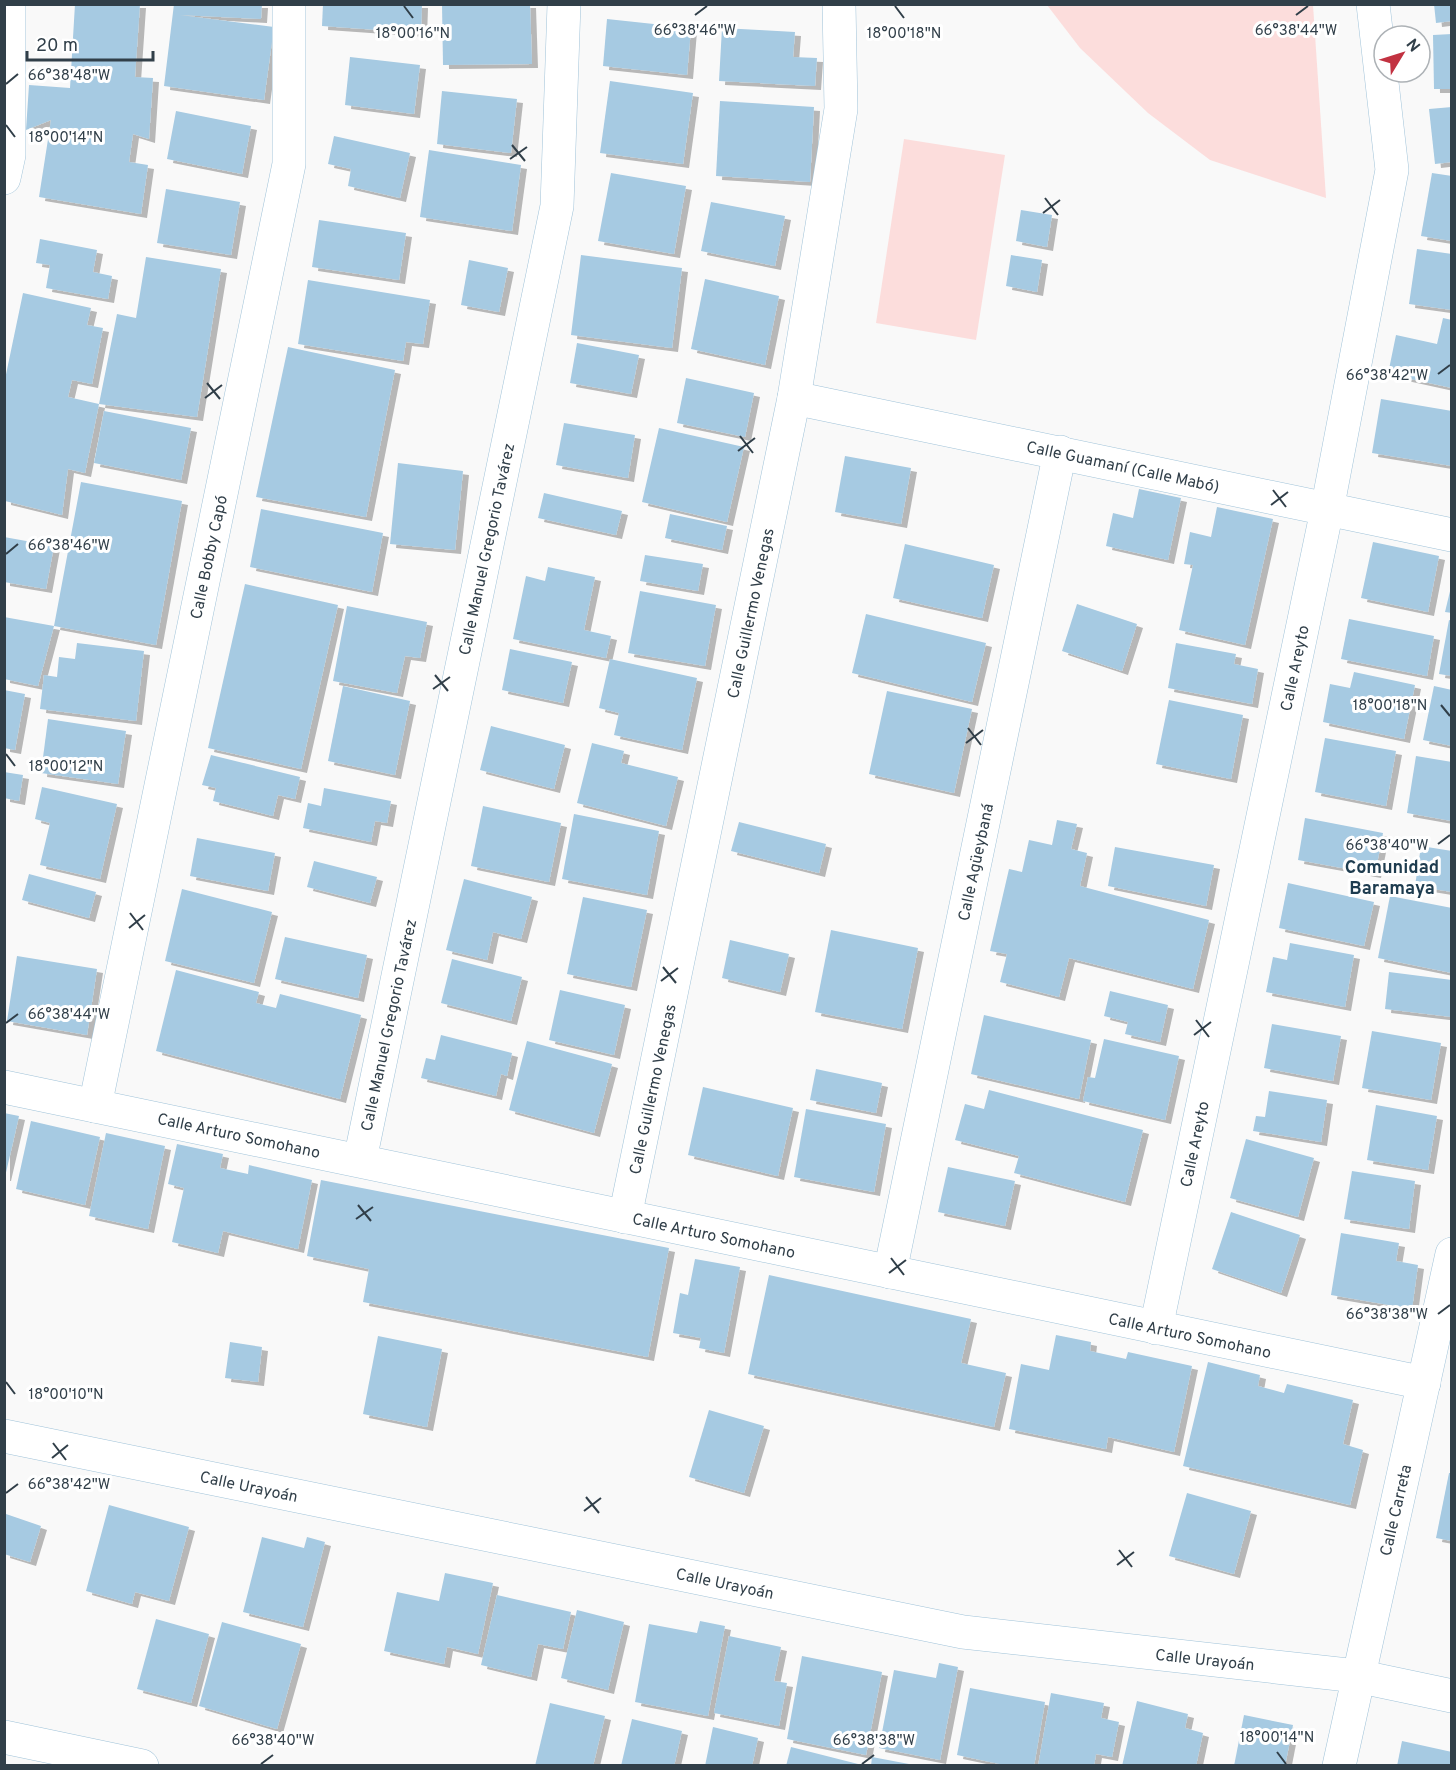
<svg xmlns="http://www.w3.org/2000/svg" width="1456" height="1770" font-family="Overpass,sans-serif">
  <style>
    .green { fill: #fcdddc }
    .building { fill: #a6cae2; filter: url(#shadow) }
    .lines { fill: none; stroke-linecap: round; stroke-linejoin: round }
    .minor-casing { stroke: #a0c3d9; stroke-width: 34 }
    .minor { stroke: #fff; stroke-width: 33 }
    .ticks { fill: none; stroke: #313f49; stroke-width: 2 }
    .labels { text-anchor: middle; stroke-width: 6; stroke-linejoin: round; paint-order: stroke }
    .street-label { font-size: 16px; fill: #313f49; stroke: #fff }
    .neighbourhood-label { font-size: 18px; font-weight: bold; fill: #1e3c4f; stroke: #fff }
    .ticks-label { font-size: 15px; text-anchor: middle; fill: #313f49; stroke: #fff; stroke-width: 6; stroke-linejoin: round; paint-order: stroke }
  </style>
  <defs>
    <filter id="shadow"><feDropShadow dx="6" dy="4" stdDeviation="0" flood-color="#0004"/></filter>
  </defs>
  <rect width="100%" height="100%" fill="#f9f9f9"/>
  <!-- green -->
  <g class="green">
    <path d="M1047,5H1313L1326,198L1210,160L1148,113L1080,48Z"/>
    <path d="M904,139L1005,155L976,340L876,323Z"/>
  </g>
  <!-- building -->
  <g class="building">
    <path d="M75,4H140L135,77L153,78L149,139L133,134L129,162L148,165L141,214L39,197L51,120L26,130L29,85L70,88Z"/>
    <path d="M174,4H262L261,19L180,15L274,27L264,100L164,86Z"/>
    <path d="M323,4H422L421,33L322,26Z"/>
    <path d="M442,4H530L532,64L443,65Z"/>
    <path d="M1434,4H1452V21L1436,23Z"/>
    <path d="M607,19L691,28L687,75L603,66Z"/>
    <path d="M722,28L795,32L793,57L817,58L815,86L719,81Z"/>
    <path d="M1452,34V89H1434L1433,35Z"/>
    <path d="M350,57L420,65L414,114L345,105Z"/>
    <path d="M610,81L693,93L683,164L600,153Z"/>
    <path d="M442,91L517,99L511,153L437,144Z"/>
    <path d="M720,101L814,107L810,182L716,176Z"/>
    <path d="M1452,107V162L1435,164L1429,109Z"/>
    <path d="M176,111L251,126L242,174L167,159Z"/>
    <path d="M334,136L410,153L400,198L348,186L351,169L328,164Z"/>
    <path d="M429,150L521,165L512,231L420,217Z"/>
    <path d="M611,173L686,186L674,254L598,241Z"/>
    <path d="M1432,173L1452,176V241L1421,236Z"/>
    <path d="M166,189L240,202L231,255L157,243Z"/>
    <path d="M711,202L785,216L775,266L701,251Z"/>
    <path d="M1021,210L1052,215L1047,247L1016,241Z"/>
    <path d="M319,220L406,233L399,280L312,267Z"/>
    <path d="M40,239L97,250L93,272L112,276L108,299L46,288L50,265L36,263Z"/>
    <path d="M1417,249L1452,254V310L1409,304Z"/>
    <path d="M581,255L682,268L672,348L571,335Z"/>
    <path d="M1011,255L1042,260L1037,292L1006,286Z"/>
    <path d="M146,257L221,269L197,417L99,404L117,314L136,318Z"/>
    <path d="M469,260L508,268L499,312L461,305Z"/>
    <path d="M705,279L779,296L765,365L691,349Z"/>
    <path d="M308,280L430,300L423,344L406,342L403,361L298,344Z"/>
    <path d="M23,293L91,308L87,325L103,328L92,384L72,380L68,397L99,404L85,473L68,469L62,515L5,501L4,384Z"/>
    <path d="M1443,318L1452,320V388L1388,374L1396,335L1437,344Z"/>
    <path d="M577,343L639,355L631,394L570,383Z"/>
    <path d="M288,347L395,370L366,517L256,497Z"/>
    <path d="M686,378L754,393L745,437L677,423Z"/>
    <path d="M1381,399L1452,411V466L1372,453Z"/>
    <path d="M104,411L191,428L181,480L94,463Z"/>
    <path d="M564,423L635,435L628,478L556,465Z"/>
    <path d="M659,428L744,447L727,522L642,502Z"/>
    <path d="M845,456L911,468L901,524L835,512Z"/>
    <path d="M398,463L463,471L455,550L390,544Z"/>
    <path d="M81,482L182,501L156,645L54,626Z"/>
    <path d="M1139,489L1181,498L1168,560L1106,546L1113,513L1133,518Z"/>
    <path d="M544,493L622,511L616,535L538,518Z"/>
    <path d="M1217,507L1273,519L1245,645L1179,630L1193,565L1184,564L1190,532L1211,537Z"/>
    <path d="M261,509L383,533L372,592L250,567Z"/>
    <path d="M670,514L727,526L722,550L665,538Z"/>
    <path d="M4,537L54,546L46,589L4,582Z"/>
    <path d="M1373,542L1439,556L1428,612L1361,598Z"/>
    <path d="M905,544L994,565L982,618L893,598Z"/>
    <path d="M645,555L703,564L698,591L640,581Z"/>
    <path d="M548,567L595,577L584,630L611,636L606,658L513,639L526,576L545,581Z"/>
    <path d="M245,584L338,605L301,769L208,748Z"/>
    <path d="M1451,587H1452V613L1445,612Z"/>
    <path d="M640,591L716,605L705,666L628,653Z"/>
    <path d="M1077,604L1137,624L1122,671L1062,651Z"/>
    <path d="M347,606L427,622L420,658L405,656L397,693L333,681Z"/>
    <path d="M866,614L986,643L972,702L852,673Z"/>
    <path d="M4,617L54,626L38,686L4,679Z"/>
    <path d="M1349,619L1434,636L1427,676L1341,659Z"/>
    <path d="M1449,620L1452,621V676L1439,674Z"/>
    <path d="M77,643L144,651L136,721L40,709L44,675L57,677L59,657L75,659Z"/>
    <path d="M1176,643L1236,654L1234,664L1258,669L1252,704L1168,688Z"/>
    <path d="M510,649L572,662L563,703L502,690Z"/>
    <path d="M610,659L697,678L682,750L614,735L619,713L599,708Z"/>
    <path d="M1354,672L1415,685L1404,739L1323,722L1330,684L1350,688Z"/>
    <path d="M343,686L410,701L395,775L328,761Z"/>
    <path d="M1434,686L1452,690V746L1423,740Z"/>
    <path d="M4,690L25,694L15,750L4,748Z"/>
    <path d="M887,691L972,709L954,793L869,774Z"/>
    <path d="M1169,700L1243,715L1231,779L1156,764Z"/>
    <path d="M48,719L126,731L118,784L41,773Z"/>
    <path d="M491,726L565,745L554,789L480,770Z"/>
    <path d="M1325,738L1396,751L1386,806L1315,792Z"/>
    <path d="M592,743L624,751L621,763L678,777L666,826L577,803Z"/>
    <path d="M211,755L300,777L295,799L278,795L273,816L213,801L216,788L202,785Z"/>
    <path d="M1416,756L1452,762V821L1407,813Z"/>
    <path d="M4,772L23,775L19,801L4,798Z"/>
    <path d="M42,787L117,804L100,879L40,865L50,823L35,819Z"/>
    <path d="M324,788L391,801L387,823L375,821L371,842L303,828L308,803L321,806Z"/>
    <path d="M483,806L561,823L549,882L471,866Z"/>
    <path d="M574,814L659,831L647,895L562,879Z"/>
    <path d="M1305,818L1383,833L1375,874L1298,860Z"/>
    <path d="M1057,820L1077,824L1071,849L1087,853L1080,886L1209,920L1193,989L1069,958L1059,997L1000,982L1007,954L990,951L1009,869L1022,872L1029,840L1052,845Z"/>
    <path d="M739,822L826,844L819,873L731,851Z"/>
    <path d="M197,838L275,853L268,891L190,876Z"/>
    <path d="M1421,846L1452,851V892L1415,886Z"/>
    <path d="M1115,847L1214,865L1206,906L1108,886Z"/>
    <path d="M314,861L377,877L370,903L307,887Z"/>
    <path d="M29,874L96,892L89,918L22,900Z"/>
    <path d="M464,879L532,897L521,939L493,932L487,960L446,950Z"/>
    <path d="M1288,883L1374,902L1364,946L1279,928Z"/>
    <path d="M182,889L272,912L254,983L165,961Z"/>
    <path d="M1390,896L1452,908V973L1378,958Z"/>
    <path d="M583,897L647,910L631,987L567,974Z"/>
    <path d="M831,930L918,948L902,1029L815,1012Z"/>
    <path d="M285,937L367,955L358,998L275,979Z"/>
    <path d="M730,940L789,954L780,992L722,978Z"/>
    <path d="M1290,943L1354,955L1345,1007L1266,992L1273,957L1287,960Z"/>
    <path d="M17,956L97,969L87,1035L7,1021Z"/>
    <path d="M452,959L522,977L511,1021L441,1003Z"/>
    <path d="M176,970L259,992L256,1003L276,1008L280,994L361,1015L340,1099L156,1051Z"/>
    <path d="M1389,972L1452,980V1017L1385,1009Z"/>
    <path d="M560,990L625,1005L614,1055L549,1040Z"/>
    <path d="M1110,991L1168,1005L1160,1042L1125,1034L1128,1022L1104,1016Z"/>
    <path d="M984,1015L1091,1040L1079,1099L971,1074Z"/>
    <path d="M1272,1024L1341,1036L1333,1081L1264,1068Z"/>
    <path d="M1372,1031L1441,1043L1431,1100L1362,1088Z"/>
    <path d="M441,1035L512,1053L507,1076L501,1074L496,1096L421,1078L426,1058L435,1060Z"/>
    <path d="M1104,1039L1179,1056L1165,1120L1083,1101L1088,1077L1095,1078Z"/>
    <path d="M527,1041L612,1064L594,1133L509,1110Z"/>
    <path d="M816,1069L882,1083L876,1113L810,1100Z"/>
    <path d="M703,1087L793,1108L778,1176L688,1155Z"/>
    <path d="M989,1090L1143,1130L1125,1202L1014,1173L1019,1156L955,1140L965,1104L984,1109Z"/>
    <path d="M1269,1091L1327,1100L1321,1142L1253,1131L1256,1116L1265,1117Z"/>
    <path d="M1376,1105L1437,1116L1428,1170L1367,1160Z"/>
    <path d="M806,1109L886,1124L874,1192L794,1177Z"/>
    <path d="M4,1113L19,1116L5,1177H4Z"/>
    <path d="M31,1121L100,1137L85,1205L16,1189Z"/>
    <path d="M106,1133L165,1146L148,1229L89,1216Z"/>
    <path d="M1246,1139L1314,1158L1298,1217L1230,1198Z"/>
    <path d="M177,1144L223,1154L220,1168L248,1174L249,1165L312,1180L298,1249L223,1231L218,1253L172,1242L184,1188L168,1184Z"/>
    <path d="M948,1167L1015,1181L1005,1226L938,1212Z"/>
    <path d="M1352,1171L1415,1181L1409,1229L1344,1219Z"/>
    <path d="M321,1180L669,1248L648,1357L363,1302L369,1269L307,1256Z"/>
    <path d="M1231,1212L1300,1235L1281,1293L1212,1269Z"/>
    <path d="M1341,1233L1399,1243L1396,1261L1418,1265L1412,1309L1331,1295Z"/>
    <path d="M695,1259L740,1267L724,1353L699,1348L701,1338L673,1333L680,1293L688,1295Z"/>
    <path d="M769,1275L971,1319L961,1363L1006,1373L994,1427L748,1374Z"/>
    <path d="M1056,1335L1091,1342L1090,1351L1126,1359L1128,1352L1192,1366L1174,1452L1108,1437L1106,1449L1009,1429L1021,1364L1049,1370Z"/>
    <path d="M378,1336L442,1349L427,1427L363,1414Z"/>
    <path d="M230,1342L262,1347L258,1382L225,1378Z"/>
    <path d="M1208,1362L1260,1375L1258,1386L1284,1393L1287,1384L1353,1400L1343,1444L1363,1450L1350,1505L1183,1466Z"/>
    <path d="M709,1410L764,1426L744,1493L689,1477Z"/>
    <path d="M1449,1473H1452V1541L1436,1538Z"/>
    <path d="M1187,1493L1251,1511L1234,1574L1169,1556Z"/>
    <path d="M109,1505L189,1527L169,1601L135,1592L132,1604L86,1591Z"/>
    <path d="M6,1514L41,1526L30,1562L4,1554Z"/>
    <path d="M262,1537L304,1548L307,1537L325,1542L303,1627L243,1612Z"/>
    <path d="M445,1573L493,1583L478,1654L447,1647L444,1664L384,1651L397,1592L439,1601Z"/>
    <path d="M497,1595L571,1612L563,1649L538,1644L531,1677L481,1665Z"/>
    <path d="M577,1610L624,1622L608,1690L561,1678Z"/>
    <path d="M156,1619L209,1634L191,1703L137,1689Z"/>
    <path d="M700,1621L725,1626L708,1716L635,1702L649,1624L697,1633Z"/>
    <path d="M222,1622L301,1644L277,1729L199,1706Z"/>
    <path d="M729,1636L781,1647L774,1681L787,1683L779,1726L714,1713Z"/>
    <path d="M802,1656L882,1672L866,1755L787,1739Z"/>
    <path d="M939,1663L958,1667L940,1760L879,1748L894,1670L936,1678Z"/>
    <path d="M970,1688L1045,1702L1034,1766H1009L957,1755Z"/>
    <path d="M1051,1693L1104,1703L1101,1718L1119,1722L1112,1757L1096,1754L1094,1766H1038Z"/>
    <path d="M1137,1701L1188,1714L1185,1728L1203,1733L1196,1766H1122Z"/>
    <path d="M550,1703L605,1716L593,1766H535Z"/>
    <path d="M1244,1715L1293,1725L1285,1766H1234Z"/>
    <path d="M632,1719L682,1731L674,1766H621Z"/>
    <path d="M713,1727L758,1738L752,1766H705Z"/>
    <path d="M1402,1741L1452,1752V1766H1397Z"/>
    <path d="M791,1747L862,1765V1766H786Z"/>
    <path d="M872,1757L909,1764V1766H871Z"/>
  </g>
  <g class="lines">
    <!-- minor casing -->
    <g class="minor-casing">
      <g id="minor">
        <path d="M4,178L9,155V4"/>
        <path d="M794,398L1452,535"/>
        <path d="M4,1087L1424,1383"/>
        <path d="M95,1106L289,164V4"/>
        <path d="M360,1160L557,206L564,4"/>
        <path d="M625,1217L794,398L841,109L839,4"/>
        <path d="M890,1272L1060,452"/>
        <path d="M1156,1328L1327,510L1392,170L1373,4"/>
        <path d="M4,1436L963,1632L1357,1676L1452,1696"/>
        <path d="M4,1737L142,1766"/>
        <path d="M1339,1766L1452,1254"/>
      </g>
    </g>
    <!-- minor -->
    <use href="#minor" class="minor"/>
  </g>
  <!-- ticks -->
  <path class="ticks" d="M404,6L413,18M895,6L904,18M695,15L707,6M1296,15L1308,6M6,84L18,74M6,125L15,137M512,145L525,161M510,159L527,147M1045,198L1058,215M1043,213L1060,200M1438,374L1450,365M207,383L220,399M205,398L222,385M740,436L753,453M738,451L755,438M1273,490L1286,507M1271,505L1288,492M6,554L18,544M435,675L448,691M433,689L450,677M1441,705L1450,716M968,728L981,745M966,743L983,730M6,754L15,766M1438,844L1450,835M130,913L143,930M129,928L145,915M663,967L676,983M661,981L678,968M1196,1020L1209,1037M6,1023L18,1014M1194,1035L1211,1022M358,1205L371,1221M356,1219L373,1207M891,1258L904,1275M889,1273L906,1260M1438,1314L1450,1305M6,1382L15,1394M53,1443L66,1460M52,1458L68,1445M6,1493L18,1484M586,1497L599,1513M584,1511L601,1498M1119,1550L1132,1567M1117,1565L1134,1552M1277,1752L1286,1764M261,1764L273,1755M862,1764L874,1755"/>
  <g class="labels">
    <!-- street labels -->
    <g class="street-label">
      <text transform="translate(1123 466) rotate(12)" y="6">Calle Guamaní (Calle Mabó)</text>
      <text transform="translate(486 549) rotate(-78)" y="6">Calle Manuel Gregorio Tavárez</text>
      <text transform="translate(208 557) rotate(-78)" y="6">Calle Bobby Capó</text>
      <text transform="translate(750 613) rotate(-78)" y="6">Calle Guillermo Venegas</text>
      <text transform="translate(1294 668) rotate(-78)" y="6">Calle Areyto</text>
      <text transform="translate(975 862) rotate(-78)" y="6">Calle Agüeybaná</text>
      <text transform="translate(388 1025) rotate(-78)" y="6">Calle Manuel Gregorio Tavárez</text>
      <text transform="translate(652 1089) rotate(-78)" y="6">Calle Guillermo Venegas</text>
      <text transform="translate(239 1135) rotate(12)" y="6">Calle Arturo Somohano</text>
      <text transform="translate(1194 1144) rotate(-78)" y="6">Calle Areyto</text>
      <text transform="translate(714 1235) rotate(12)" y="6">Calle Arturo Somohano</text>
      <text transform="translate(1190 1335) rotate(12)" y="6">Calle Arturo Somohano</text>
      <text transform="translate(249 1486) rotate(12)" y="6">Calle Urayoán</text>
      <text transform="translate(1395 1510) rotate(-77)" y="6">Calle Carreta</text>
      <text transform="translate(725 1583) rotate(12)" y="6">Calle Urayoán</text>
      <text transform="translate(1205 1659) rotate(6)" y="6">Calle Urayoán</text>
    </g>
    <!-- neighbourhood labels -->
    <g class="neighbourhood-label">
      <text x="1392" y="873">Comunidad<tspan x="1392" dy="21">Baramaya</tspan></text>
    </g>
  </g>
  <g class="ticks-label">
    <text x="695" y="35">66°38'46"W</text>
    <text x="1296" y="35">66°38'44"W</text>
    <text x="413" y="38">18°00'16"N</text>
    <text x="904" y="38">18°00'18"N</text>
    <text x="69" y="80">66°38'48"W</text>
    <text x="66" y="142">18°00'14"N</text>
    <text x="1387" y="380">66°38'42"W</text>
    <text x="69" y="550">66°38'46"W</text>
    <text x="1390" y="710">18°00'18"N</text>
    <text x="66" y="771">18°00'12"N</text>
    <text x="1387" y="850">66°38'40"W</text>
    <text x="69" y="1019">66°38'44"W</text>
    <text x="1387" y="1319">66°38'38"W</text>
    <text x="66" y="1399">18°00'10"N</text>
    <text x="69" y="1489">66°38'42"W</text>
    <text x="1277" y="1742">18°00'14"N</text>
    <text x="273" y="1745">66°38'40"W</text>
    <text x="874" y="1745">66°38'38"W</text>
  </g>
  <!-- border -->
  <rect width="1456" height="1770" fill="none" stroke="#313f49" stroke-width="12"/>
  <!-- north arrow -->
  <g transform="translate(1402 54) rotate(52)"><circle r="28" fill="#ffffff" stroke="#adb2b6" stroke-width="1.5"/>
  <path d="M0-4.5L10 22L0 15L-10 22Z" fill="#c23241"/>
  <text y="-9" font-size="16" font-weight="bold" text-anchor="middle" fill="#313f49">N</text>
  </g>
  <!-- scale -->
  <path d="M27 51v9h126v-9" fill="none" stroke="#313f49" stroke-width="3"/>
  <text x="36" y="51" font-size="18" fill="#313f49" stroke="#ffffff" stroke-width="4.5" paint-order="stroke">20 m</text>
</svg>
